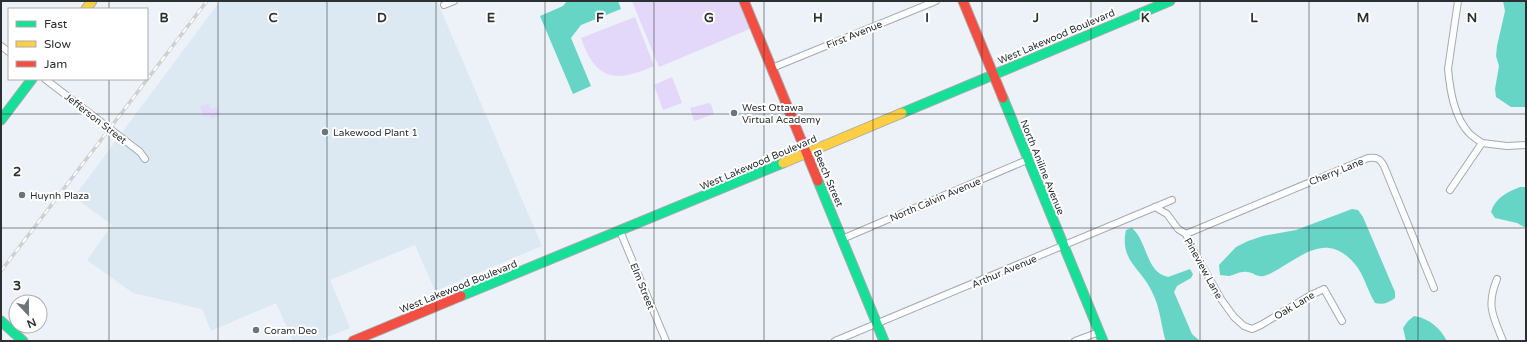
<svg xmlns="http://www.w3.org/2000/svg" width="1527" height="342" font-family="'Varela Round',sans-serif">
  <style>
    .built { fill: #dce8f2 }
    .green { fill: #e3d7fa }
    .water { fill: #67d5c5 }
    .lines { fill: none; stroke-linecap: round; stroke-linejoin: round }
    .street-casing { stroke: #a6aaad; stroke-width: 8 }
    .fast-casing { stroke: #a6aaad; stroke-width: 11 }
    .slow-casing { stroke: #a6aaad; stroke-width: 11 }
    .jam-casing { stroke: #a6aaad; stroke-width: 11 }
    .street { stroke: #fcfdfe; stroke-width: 6 }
    .fast { stroke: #16e098; stroke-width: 9 }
    .slow { stroke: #ffcf43; stroke-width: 9 }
    .jam { stroke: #f24e42; stroke-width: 9 }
    .rail-casing { stroke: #ced0d1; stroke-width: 3.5 }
    .rail { stroke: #fff; stroke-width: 2; stroke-dasharray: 6; stroke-linecap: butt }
    .grid { fill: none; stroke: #2c3033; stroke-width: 1; stroke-opacity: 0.55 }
    .poi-dot { fill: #6f7478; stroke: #fff; stroke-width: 1.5 }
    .labels { text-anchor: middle; stroke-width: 4; stroke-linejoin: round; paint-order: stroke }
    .street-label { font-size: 10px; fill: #2c3033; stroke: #fff }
    .poi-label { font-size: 10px; fill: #2c3033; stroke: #fff; text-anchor: start }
    .grid-label { font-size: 13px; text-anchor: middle; font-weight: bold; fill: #2c3033; stroke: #fff; stroke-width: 4; stroke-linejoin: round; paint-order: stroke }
  </style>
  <rect width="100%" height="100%" fill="#ecf2f7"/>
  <!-- built -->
  <path class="built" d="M220,1H437L542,246L435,291L415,245L330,280L350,328L318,341H293L276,303L211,331L202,309L133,293L87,260L112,225L74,197Z"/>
  <!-- green -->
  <g class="green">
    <path d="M632,1H741L752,28L659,67Z"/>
    <path d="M635,17L654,66C615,83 596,81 581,38Z"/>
    <path d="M672,77L682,103L663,110L654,85Z"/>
    <path d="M208,103L211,109L217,107L220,115L211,119L209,115L204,117L200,107Z"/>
    <path d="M709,103L711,104L714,114L694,121L690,108Z"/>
  </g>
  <!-- water -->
  <g class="water">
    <path d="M567,1H618L621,9L581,25L571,38L591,86L573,94L540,16L563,6Z"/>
    <path d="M1503,1H1526V107H1511L1496,97L1495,89L1499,66L1496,56L1497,46L1505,11Z"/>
    <path d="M1520,187H1526V228L1517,223L1495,218L1491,212C1495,198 1507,192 1520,187Z"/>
    <path d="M1352,209L1358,210L1363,217L1395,292V298C1388,303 1383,305 1375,303C1367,290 1364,274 1354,263C1323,228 1297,262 1267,275C1257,279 1254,272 1247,272C1240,271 1235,275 1229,276C1226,276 1223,275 1220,275L1219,265L1236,247L1248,241L1263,236L1296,230Z"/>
    <path d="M1132,228C1145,239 1146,263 1159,273C1161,275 1166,276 1168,277L1190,269L1193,274L1191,278L1177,286L1174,292L1192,334L1200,341H1166L1165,339C1161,324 1160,308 1153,294C1143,269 1119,262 1126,230Z"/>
    <path d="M1414,316C1430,319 1439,327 1447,341H1406L1403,328L1408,321Z"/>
  </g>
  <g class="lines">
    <!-- street casing -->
    <g class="street-casing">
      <g id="street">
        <path d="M1458,1L1448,69C1450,90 1454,118 1470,134C1473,137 1478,140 1482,143"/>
        <path d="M444,5L454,1"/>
        <path d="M1,46L9,52"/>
        <path d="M772,68L936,1"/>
        <path d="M45,79L140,152L145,159"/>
        <path d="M1482,143L1507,146L1526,145"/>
        <path d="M1450,190L1482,143"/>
        <path d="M1155,207L1167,214L1178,229L1186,234L1193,250L1221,299L1234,317L1244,326L1252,329L1261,325L1311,295L1324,289L1342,321"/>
        <path d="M620,231L666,341"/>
        <path d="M1186,234L1368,158C1376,157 1380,158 1384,166L1434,288"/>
        <path d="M842,239L1027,160"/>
        <path d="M1497,279C1486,306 1493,316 1503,341"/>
        <path d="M835,341L1172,200"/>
        <path d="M1075,341L1099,332"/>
      </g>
    </g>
    <!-- fast casing -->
    <g class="fast-casing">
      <g id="fast">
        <path d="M1003,98L1103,341"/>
        <path d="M902,113L1170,1"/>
        <path d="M1,120L32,79"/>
        <path d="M818,181L884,341"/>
        <path d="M461,296L783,163"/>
        <path d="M1,321L23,341"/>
      </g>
    </g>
    <!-- slow casing -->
    <g class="slow-casing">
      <g id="slow">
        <path d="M86,9L92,1"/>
        <path d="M783,163L902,113"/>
      </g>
    </g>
    <!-- jam casing -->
    <g class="jam-casing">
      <g id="jam">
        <path d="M744,1L818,181"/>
        <path d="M963,1L1003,98"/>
        <path d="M353,341L461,296"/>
      </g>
    </g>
    <!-- street -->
    <use href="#street" class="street"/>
    <!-- fast -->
    <use href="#fast" class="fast"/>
    <!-- slow -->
    <use href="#slow" class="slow"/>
    <!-- jam -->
    <use href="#jam" class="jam"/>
    <!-- rail casing -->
    <g class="rail-casing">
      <path id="rail" d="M1,271L207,1"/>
    </g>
    <!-- rail -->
    <use href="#rail" class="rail"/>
  </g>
  <!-- grid -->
  <path class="grid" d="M109,1V9M218,1V341M327,1V341M436,1V341M545,1V341M654,1V341M764,1V341M873,1V341M982,1V341M1091,1V341M1200,1V341M1309,1V341M1418,1V341M109,79V341M1,114H1526M1,228H1526"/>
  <!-- markers -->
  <g class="poi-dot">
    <circle cx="734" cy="113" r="4"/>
    <circle cx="325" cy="132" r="4"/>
    <circle cx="22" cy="195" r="4"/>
    <circle cx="256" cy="330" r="4"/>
  </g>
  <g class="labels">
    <!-- street labels -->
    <g class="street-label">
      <text transform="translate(854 34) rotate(-22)" y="4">First Avenue</text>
      <text transform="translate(1056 36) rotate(-23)" y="4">West Lakewood Boulevard</text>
      <text transform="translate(96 118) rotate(38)" y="4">Jefferson Street</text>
      <text transform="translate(758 162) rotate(-23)" y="4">West Lakewood Boulevard</text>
      <text transform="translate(1043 167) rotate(68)" y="4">North Aniline Avenue</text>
      <text transform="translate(1336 171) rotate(-22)" y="4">Cherry Lane</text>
      <text transform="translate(829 178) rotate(67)" y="4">Beech Street</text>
      <text transform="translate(935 199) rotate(-23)" y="4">North Calvin Avenue</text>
      <text transform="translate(1204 268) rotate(61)" y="4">Pineview Lane</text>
      <text transform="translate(1004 271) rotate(-23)" y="4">Arthur Avenue</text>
      <text transform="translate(458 286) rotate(-22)" y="4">West Lakewood Boulevard</text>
      <text transform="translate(643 286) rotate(68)" y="4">Elm Street</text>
      <text transform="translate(1294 305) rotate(-31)" y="4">Oak Lane</text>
    </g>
    <!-- poi labels -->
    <g class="poi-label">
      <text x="742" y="111">West Ottawa<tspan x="742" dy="12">Virtual Academy</tspan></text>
      <text x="333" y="136">Lakewood Plant 1</text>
      <text x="30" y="199">Huynh Plaza</text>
      <text x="264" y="334">Coram Deo</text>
    </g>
  </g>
  <g class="grid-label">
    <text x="164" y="22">B</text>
    <text x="273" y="22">C</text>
    <text x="382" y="22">D</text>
    <text x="491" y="22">E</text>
    <text x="600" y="22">F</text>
    <text x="709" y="22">G</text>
    <text x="818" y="22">H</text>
    <text x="927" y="22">I</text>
    <text x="1036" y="22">J</text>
    <text x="1145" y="22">K</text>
    <text x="1254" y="22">L</text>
    <text x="1363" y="22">M</text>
    <text x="1472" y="22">N</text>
    <text x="17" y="176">2</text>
    <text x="17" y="290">3</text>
  </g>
  <!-- border -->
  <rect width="1527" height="342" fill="none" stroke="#2c3033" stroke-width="4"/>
  <!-- legend -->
  <rect x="8" y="8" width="140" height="72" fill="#ffffff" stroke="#abacad"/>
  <rect x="16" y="21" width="20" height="6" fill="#16e098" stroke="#abacad"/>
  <text x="44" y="28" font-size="12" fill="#2c3033">Fast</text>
  <rect x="16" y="41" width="20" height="6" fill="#ffcf43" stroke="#abacad"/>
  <text x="44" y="48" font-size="12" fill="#2c3033">Slow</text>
  <rect x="16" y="61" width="20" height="6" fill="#f24e42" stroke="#abacad"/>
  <text x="44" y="68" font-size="12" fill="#2c3033">Jam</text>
  <!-- north arrow -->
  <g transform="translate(28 314) rotate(158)"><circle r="19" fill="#ffffff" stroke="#abacad"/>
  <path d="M0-3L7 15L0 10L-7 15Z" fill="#6f7478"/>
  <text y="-6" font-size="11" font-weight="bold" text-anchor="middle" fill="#2c3033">N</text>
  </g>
</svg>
